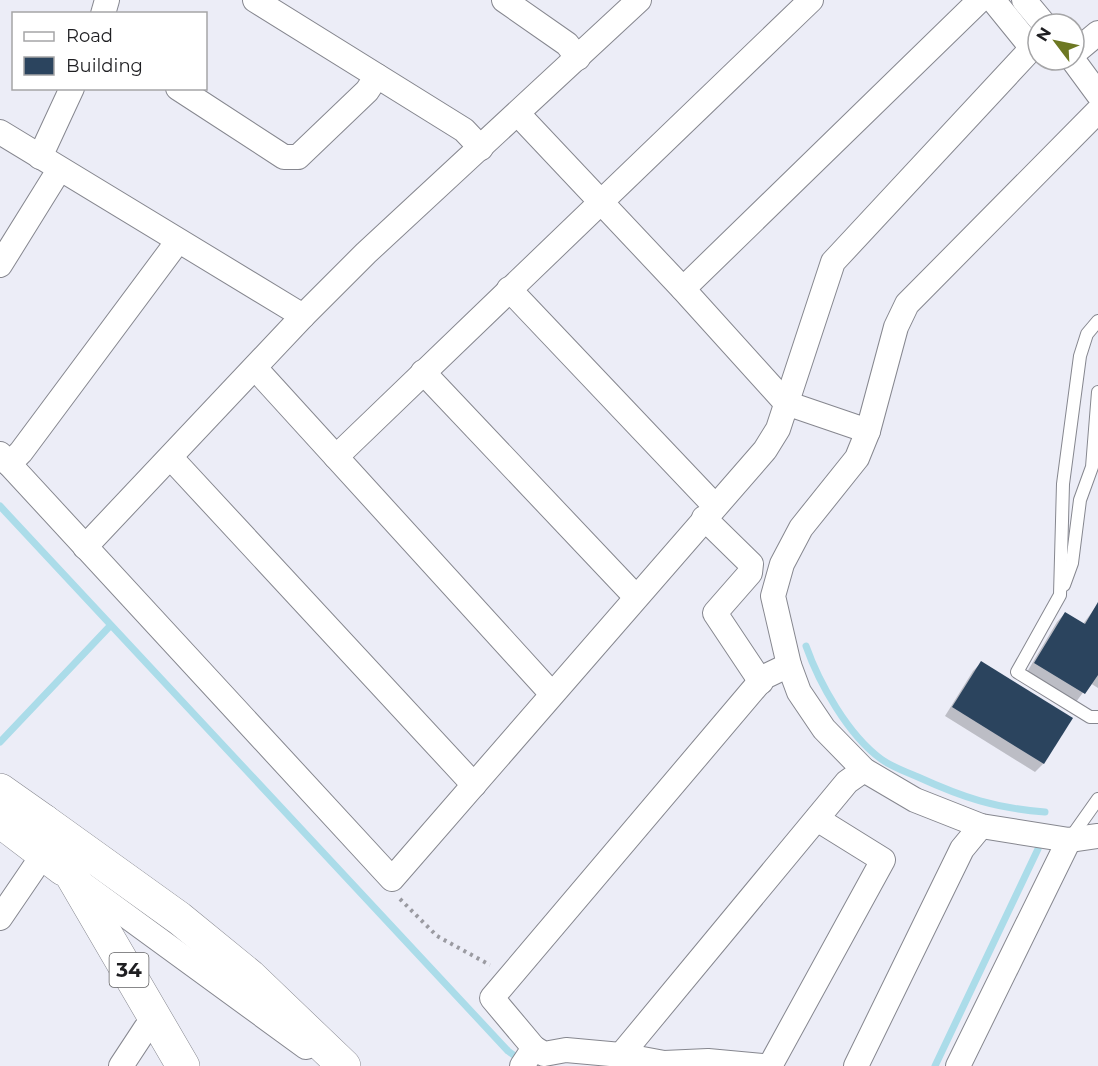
<svg xmlns="http://www.w3.org/2000/svg" width="1098" height="1066" font-family="Montserrat,sans-serif">
  <style>
    .shadow { fill: #0003 }
    .lines { fill: none; stroke-linecap: round; stroke-linejoin: round }
    .stream { stroke: #abdce9; stroke-width: 7 }
    .building { fill: #2b445e }
    .lane-casing { stroke: #86878f; stroke-width: 14 }
    .street-casing { stroke: #86878f; stroke-width: 26 }
    .secondary-casing { stroke: #86878f; stroke-width: 34 }
    .primary-casing { stroke: #86878f; stroke-width: 34 }
    .path { stroke: #9a9aa1; stroke-width: 4; stroke-dasharray: 3 4.5; stroke-linecap: butt }
    .lane { stroke: #fff; stroke-width: 12 }
    .street { stroke: #fff; stroke-width: 24 }
    .secondary { stroke: #fff; stroke-width: 33 }
    .primary { stroke: #fff; stroke-width: 33 }
    .labels { text-anchor: middle; stroke-width: 6; stroke-linejoin: round; paint-order: stroke }
    .shield { fill: #fff; stroke: #626264; stroke-width: 1.5 }
    .shield-label { font-size: 20px; font-weight: bold; fill: #1f1f22 }
  </style>
  <rect width="100%" height="100%" fill="#ecedf7"/>
  <!-- shadow -->
  <g class="shadow">
    <path d="M1098,604V688L1090,683L1076,702L1027,672L1057,622L1065,613L1083,624Z"/>
    <path d="M981,663L1071,719L1043,764L1035,772L945,716L973,671Z"/>
  </g>
  <g class="lines">
    <!-- stream -->
    <g class="stream">
      <path d="M0,506L508,1051L522,1061"/>
      <path d="M806,646C819,683 848,735 881,759C892,767 906,772 918,777C964,798 995,808 1045,812"/>
      <path d="M0,742L110,626"/>
      <path d="M935,1066L1038,849"/>
    </g>
  </g>
  <!-- building -->
  <g class="building">
    <path d="M1098,602V675L1085,694L1034,663L1065,612L1085,624Z"/>
    <path d="M981,661L1073,718L1044,764L952,707Z"/>
  </g>
  <g class="lines">
    <!-- lane casing -->
    <g class="lane-casing">
      <g id="lane">
        <path d="M1098,321L1087,334L1080,356L1063,484L1060,595L1017,672L1090,717H1098"/>
        <path d="M1064,585L1072,563L1080,500L1092,467L1098,392"/>
        <path d="M1069,840L1098,799"/>
      </g>
    </g>
    <!-- street casing -->
    <g class="street-casing">
      <g id="street">
        <path d="M255,0L464,130L481,148"/>
        <path d="M504,0L567,44L578,58"/>
        <path d="M1024,0L1044,24"/>
        <path d="M103,14L107,0"/>
        <path d="M1074,53L1098,33"/>
        <path d="M1073,60L1098,94"/>
        <path d="M178,88L284,157H298L367,91L377,76"/>
        <path d="M1098,111L907,304L896,327L868,431L857,458L801,528L782,564L773,596L789,665L799,692L824,729L864,770L915,800L981,826L1069,840L1098,836"/>
        <path d="M518,114L683,289L786,403L868,431"/>
        <path d="M0,132L303,316"/>
        <path d="M40,157L72,88"/>
        <path d="M0,265L59,170"/>
        <path d="M509,289L714,505"/>
        <path d="M683,289L980,0"/>
        <path d="M256,369L552,694"/>
        <path d="M423,372L635,596"/>
        <path d="M0,454L392,879L765,450L778,429L833,262L1032,48L993,0"/>
        <path d="M336,457L811,0"/>
        <path d="M171,458L474,785"/>
        <path d="M9,464L21,452L178,241"/>
        <path d="M704,518L751,564L750,573L715,613L761,682"/>
        <path d="M85,547L303,316L366,253L639,0"/>
        <path d="M80,882L306,1047"/>
        <path d="M0,918L45,852"/>
        <path d="M534,1048L492,998L764,677L789,665"/>
        <path d="M621,1055L847,782L864,770"/>
        <path d="M121,1066L146,1028L158,1020"/>
        <path d="M522,1066L534,1048L544,1054L566,1050L621,1055L664,1063L708,1061L762,1066"/>
        <path d="M770,1066L883,860L817,819"/>
        <path d="M856,1066L962,849L981,826"/>
        <path d="M958,1066L1069,840"/>
      </g>
    </g>
    <!-- secondary casing -->
    <g class="secondary-casing">
      <path id="secondary" d="M44,821L179,918L250,976L344,1066"/>
    </g>
    <!-- primary casing -->
    <g class="primary-casing">
      <g id="primary">
        <path d="M0,790L44,821L72,876L183,1066"/>
        <path d="M0,821L63,869"/>
      </g>
    </g>
    <!-- path -->
    <path class="path" d="M400,899L437,936L490,965"/>
    <!-- lane -->
    <use href="#lane" class="lane"/>
    <!-- street -->
    <use href="#street" class="street"/>
    <!-- secondary -->
    <use href="#secondary" class="secondary"/>
    <!-- primary -->
    <use href="#primary" class="primary"/>
  </g>
  <g class="labels">
    <!-- shield labels -->
    <rect class="shield" x="109.5" y="953" width="39" height="34" rx="4.5"/>
    <g class="shield-label">
      <text x="129" y="977">34</text>
    </g>
  </g>
  <!-- legend -->
  <rect x="12" y="12" width="195" height="78" fill="#ffffff" stroke="#a5a5a7" stroke-width="1.5"/>
  <rect x="24" y="32" width="30" height="9" fill="#ffffff" stroke="#a5a5a7" stroke-width="1.5"/>
  <text x="66" y="42" font-size="18" fill="#1f1f22">Road</text>
  <rect x="24" y="57" width="30" height="18" fill="#2b445e" stroke="#a5a5a7" stroke-width="1.5"/>
  <text x="66" y="72" font-size="18" fill="#1f1f22">Building</text>
  <!-- north arrow -->
  <g transform="translate(1056 42) rotate(302)"><circle r="28" fill="#ffffff" stroke="#a5a5a7" stroke-width="1.5"/>
  <path d="M0-4.5L10 22L0 15L-10 22Z" fill="#6d7823"/>
  <text y="-9" font-size="16" font-weight="bold" text-anchor="middle" fill="#1f1f22">N</text>
  </g>
</svg>
